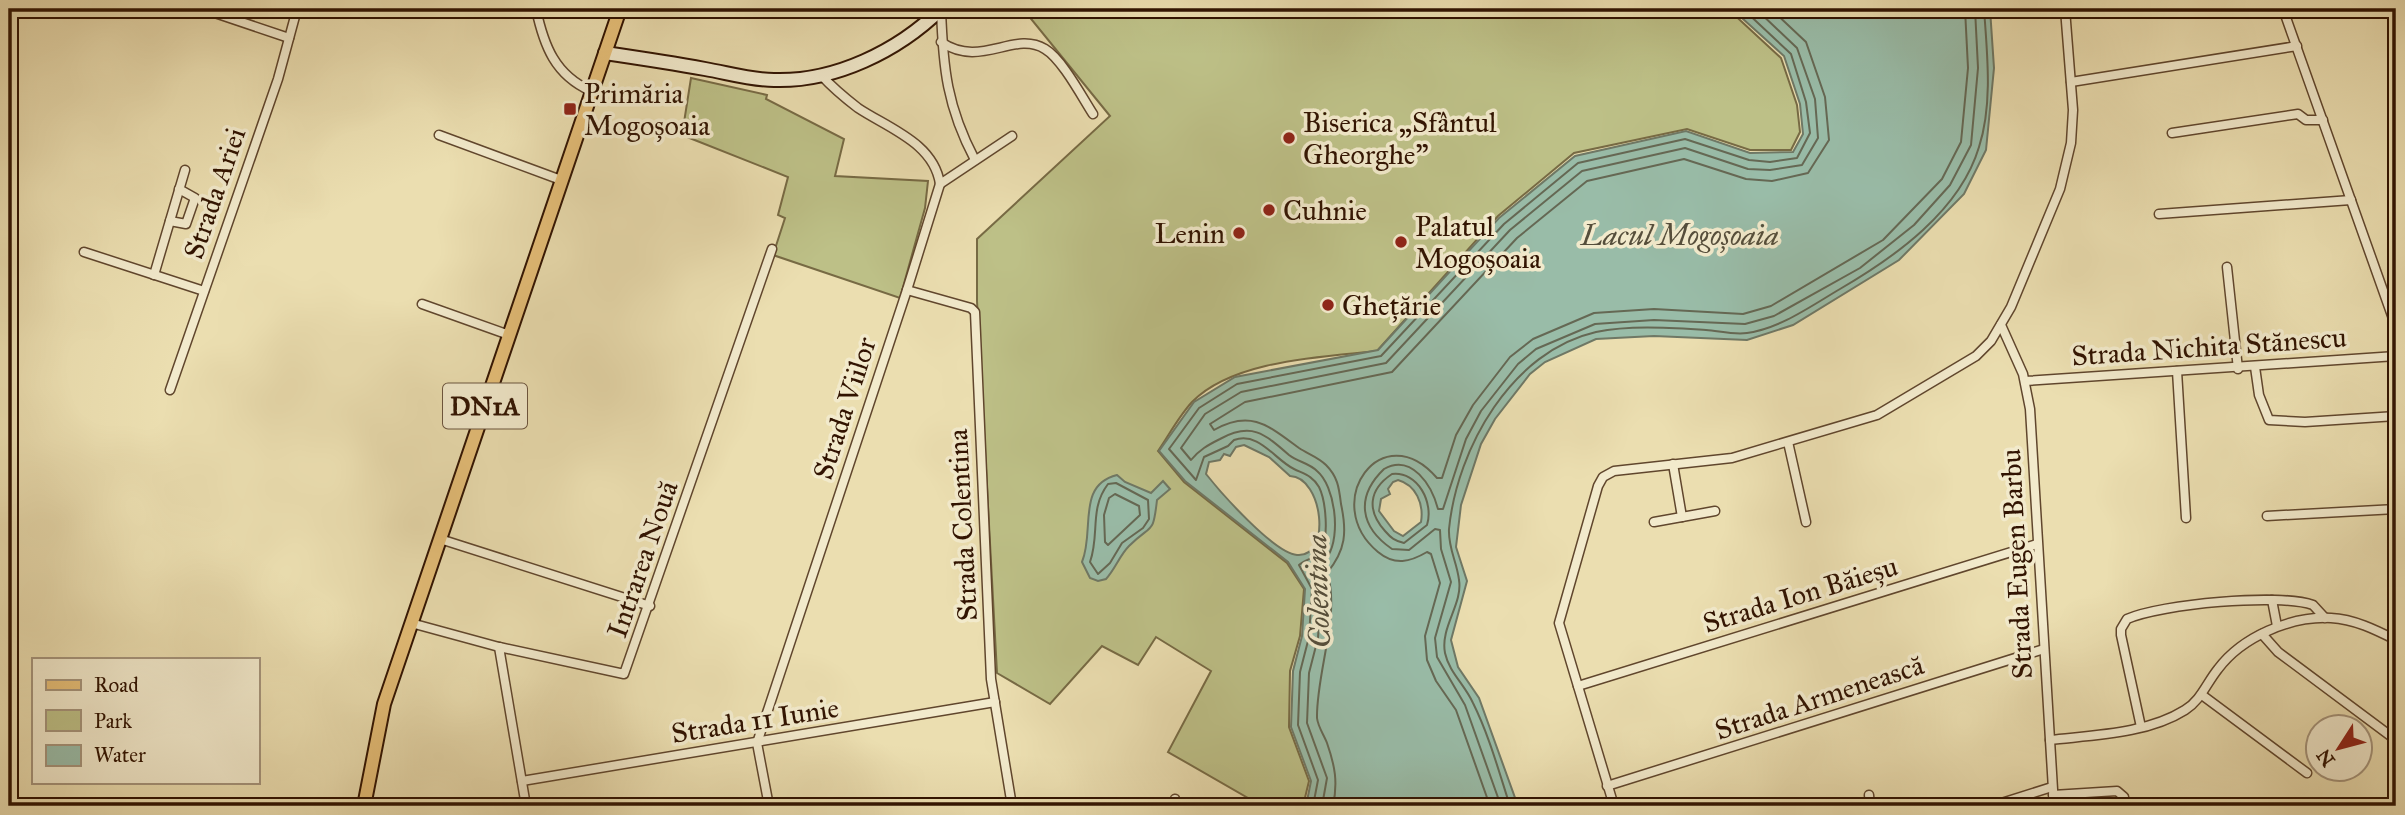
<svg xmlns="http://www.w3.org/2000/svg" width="2405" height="815" font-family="'IM FELL Great Primer',serif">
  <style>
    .green { fill: #bdc087; stroke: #776a44; stroke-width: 2 }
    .water { fill: #99bca8; stroke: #6f7865; stroke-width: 2; fill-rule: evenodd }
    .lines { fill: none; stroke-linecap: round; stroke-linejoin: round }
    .shore { stroke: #656854; stroke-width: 2 }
    .street-casing { stroke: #60462d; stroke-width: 11 }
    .secondary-casing { stroke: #311301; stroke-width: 16 }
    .primary-casing { stroke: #311301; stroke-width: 16 }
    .street { stroke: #f2eacc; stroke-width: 8 }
    .secondary { stroke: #f2eacc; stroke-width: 12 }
    .primary { stroke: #e6bf78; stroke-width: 12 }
    .poi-dot { fill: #8f2418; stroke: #f2eacc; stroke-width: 2.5 }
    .labels { text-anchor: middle; stroke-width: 7; stroke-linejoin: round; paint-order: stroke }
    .shield { fill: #f2eacc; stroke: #6b543e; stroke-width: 2 }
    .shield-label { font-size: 26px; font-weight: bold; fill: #311301 }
    .poi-label { font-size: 28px; fill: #311301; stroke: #f2eacc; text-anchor: start }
    .street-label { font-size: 28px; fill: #311301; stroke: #f2eacc }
    .water-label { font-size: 30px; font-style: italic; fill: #554e3b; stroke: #f2eacc }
  </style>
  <rect width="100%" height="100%" fill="#ebdeb0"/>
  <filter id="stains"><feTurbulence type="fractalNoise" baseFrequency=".00286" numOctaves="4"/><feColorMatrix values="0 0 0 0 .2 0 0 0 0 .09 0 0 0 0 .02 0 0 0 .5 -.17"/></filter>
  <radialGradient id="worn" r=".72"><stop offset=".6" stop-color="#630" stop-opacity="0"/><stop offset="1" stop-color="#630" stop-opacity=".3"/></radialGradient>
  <!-- green -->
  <g class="green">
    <path d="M1023,9H1728L1781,58L1797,105L1800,132L1791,150H1750L1687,129L1574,153L1498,216L1377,351C1322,357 1233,360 1192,402C1179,416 1169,435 1158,451L1184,482L1287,563L1304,589L1300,636L1290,671L1289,727L1309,781L1303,806H1262L1168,752L1211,671L1156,637L1138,665L1102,646L1050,704L997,673L977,301V239L1110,116Z"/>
    <path d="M691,78L767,95L766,99L844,139L835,176L928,181L925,208L900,298L773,255L785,218L778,215L788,177L682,135Z"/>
  </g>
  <!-- water -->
  <g class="water">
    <path d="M1732,9H1990L1994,68L1986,150L1964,194L1899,260L1793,325L1747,340L1654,336L1596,339L1545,362L1530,374L1495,419L1481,444L1461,505L1456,547L1467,581L1451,640L1458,667L1479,698L1518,806H1306L1311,781L1291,727L1293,671L1302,636L1305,589L1288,562L1185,481L1159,451L1194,402L1235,377L1378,350L1499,218L1575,156L1686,131L1750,153L1793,152L1803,134L1800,104L1784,56ZM1244,445L1269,457L1290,476C1323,477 1332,558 1297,555C1274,553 1221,493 1206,474L1209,462L1220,460L1224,454L1230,456L1236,447ZM1398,480C1416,485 1424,504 1421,522L1403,536L1394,531L1379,511L1381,499L1390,494L1388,489L1393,482Z"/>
    <path d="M1117,475L1125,482L1151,493L1163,481L1170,489L1157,500C1153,536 1152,523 1129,546C1120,555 1115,569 1106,579L1098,581L1090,578L1082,562C1095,531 1076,485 1117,475Z"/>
  </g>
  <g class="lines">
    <!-- shore -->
    <g class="shore">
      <path d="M1392,474C1418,471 1434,503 1427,525L1404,543C1395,541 1391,538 1385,531C1367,511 1368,490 1392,474Z"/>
      <path d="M1116,483L1148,500L1149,519L1143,528L1122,543L1110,563L1098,574L1090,562C1100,534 1089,509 1108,484Z"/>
      <path d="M1115,494L1139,506L1140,515L1108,545L1105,542L1104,515L1109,498Z"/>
      <path d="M1313,806L1318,780L1298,725L1300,672L1309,637L1312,589L1299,565C1305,559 1315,559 1321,551C1329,537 1326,501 1319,487C1313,476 1304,474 1294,469C1275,460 1259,431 1234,440L1228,446L1204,457L1196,480L1169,449L1199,408L1237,384L1381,356L1504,224L1578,163L1685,139L1749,160L1770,162L1797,158L1810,133L1806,102L1791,54L1743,9"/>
      <path d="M1322,806L1327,778L1307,723L1309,673L1318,638L1321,590L1312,570C1317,565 1324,562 1328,556C1341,535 1335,486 1317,471C1309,463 1298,462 1289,455C1264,433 1251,422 1220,439C1208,445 1199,450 1191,460L1181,448L1205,414L1241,392L1386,363L1510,230L1582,171L1685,148L1748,169L1770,170L1802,165L1818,138L1815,99L1797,48L1756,9"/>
      <path d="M1333,806C1338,782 1335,766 1327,743C1324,735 1318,727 1317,718C1316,674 1341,612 1327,573C1346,550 1347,532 1341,504C1339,488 1338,477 1326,465C1318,457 1308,454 1299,448C1269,426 1251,409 1214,430L1210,424L1245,402L1392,372L1517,238L1587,181L1684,159L1746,179L1772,181L1808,173L1829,140L1825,97L1806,42L1771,9"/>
      <path d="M1490,806L1456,710L1436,681L1427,660L1425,636L1440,583L1431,554L1427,552C1410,562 1395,566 1378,552C1319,503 1382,414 1437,478H1442L1456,435L1473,405L1510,357L1533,339L1594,313L1654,309L1743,314L1771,306L1883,240L1942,179L1961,142L1968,68L1965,9"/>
      <path d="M1501,806L1465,705L1437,657L1435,638L1451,582L1441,549L1440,530L1435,529L1409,550L1392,549C1360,527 1355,497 1384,469C1412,453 1432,486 1438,509H1443L1466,439L1481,411L1518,364L1536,349L1595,324L1654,320L1745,324L1774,316L1860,268L1914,225L1950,185L1971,145L1978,68L1975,9"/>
      <path d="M1510,806C1499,772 1489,735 1473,703C1465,685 1449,672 1445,653C1440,627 1463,604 1459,580C1457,562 1448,548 1449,529C1457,448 1512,351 1596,332C1631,325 1671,328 1706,330C1719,331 1734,335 1747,333C1781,328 1811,306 1840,289C1895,257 1960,211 1979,147C1993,104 1987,52 1984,9"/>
    </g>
    <!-- street casing -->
    <g class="street-casing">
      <g id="street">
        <path d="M203,9L289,38"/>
        <path d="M536,9C544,46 555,75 591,91"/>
        <path d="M941,9C943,68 947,107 975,160"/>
        <path d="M2283,9L2396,327"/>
        <path d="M941,42C981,69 1014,30 1045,49C1062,59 1082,97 1093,114"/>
        <path d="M2071,82L2297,46"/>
        <path d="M2172,133L2298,114L2306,120H2323"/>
        <path d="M439,135L561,180"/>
        <path d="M940,184L1012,136"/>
        <path d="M2159,214L2351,200"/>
        <path d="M170,221L186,224L195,198L179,189"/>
        <path d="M84,252L204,291"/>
        <path d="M2227,267L2238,369"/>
        <path d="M154,275L185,170"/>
        <path d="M907,290L971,308L975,312L991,679L1012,806"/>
        <path d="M422,304L509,335"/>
        <path d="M2001,325L2023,374L2030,409L2054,806"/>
        <path d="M2255,367L2259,395L2269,420L2305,422L2396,416"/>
        <path d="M2177,371L2186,518"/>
        <path d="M2025,381L2396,356"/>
        <path d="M170,390L278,79L297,9"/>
        <path d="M1788,442L1806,522"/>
        <path d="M1673,464L1682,517"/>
        <path d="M2267,516L2396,509"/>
        <path d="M1654,522L1715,511"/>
        <path d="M440,539L650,606"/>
        <path d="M2272,600L2277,626"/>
        <path d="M411,623L499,647L624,674L772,249"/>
        <path d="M2262,634L2278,652L2396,740"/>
        <path d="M499,647L526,806"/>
        <path d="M1578,686L2037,544"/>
        <path d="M2202,695L2307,773"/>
        <path d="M2141,727L2121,635V629L2127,619C2161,604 2279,593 2313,605L2325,618"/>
        <path d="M2050,740C2093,735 2147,734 2185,710C2201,700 2206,684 2218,669C2242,637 2290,616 2331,618C2354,619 2376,630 2396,640"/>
        <path d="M522,781L995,702"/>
        <path d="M1607,786L2044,649"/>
        <path d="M1869,795L1870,806"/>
        <path d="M2053,795L2117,791L2124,797L2125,806"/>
        <path d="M1175,799L1176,806"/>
        <path d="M769,806L757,743L907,290L940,184C934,143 888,128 858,108C845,98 832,87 821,75"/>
        <path d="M1614,806L1559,623L1598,486L1603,477L1614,471L1732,458L1877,415L1976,356L1991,341L2011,307L2060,189L2071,143L2073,110L2065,9"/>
        <path d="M1992,806L2052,787"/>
      </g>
    </g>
    <!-- secondary casing -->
    <g class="secondary-casing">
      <path id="secondary" d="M605,53C639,58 672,63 705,69C728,73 751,80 774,80C835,82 898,51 941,9"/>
    </g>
    <!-- primary casing -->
    <g class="primary-casing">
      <path id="primary" d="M364,806L384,704L620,9"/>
    </g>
    <!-- street -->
    <use href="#street" class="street"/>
    <!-- secondary -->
    <use href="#secondary" class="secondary"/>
    <!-- primary -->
    <use href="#primary" class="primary"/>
  </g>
  <!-- markers -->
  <g class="poi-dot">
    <rect x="563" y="102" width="14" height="14" rx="3.5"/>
    <circle cx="1289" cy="138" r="7"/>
    <circle cx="1269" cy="210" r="7"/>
    <circle cx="1239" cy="233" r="7"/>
    <circle cx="1401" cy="242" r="7"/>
    <circle cx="1328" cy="305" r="7"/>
  </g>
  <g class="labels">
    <!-- shield labels -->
    <rect class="shield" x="443" y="383.5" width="84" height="45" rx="5"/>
    <g class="shield-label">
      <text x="485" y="415">DN1A</text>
    </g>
    <!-- poi labels -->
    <g class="poi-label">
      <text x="584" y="103">Primăria<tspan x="584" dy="32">Mogoșoaia</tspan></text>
      <text x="1303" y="132">Biserica „Sfântul<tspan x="1303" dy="32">Gheorghe”</tspan></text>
      <text x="1283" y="220">Cuhnie</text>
      <text x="1415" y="236">Palatul<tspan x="1415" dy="32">Mogoșoaia</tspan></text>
      <text x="1225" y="243" text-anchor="end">Lenin</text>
      <text x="1342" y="315">Ghețărie</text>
    </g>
    <!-- street labels -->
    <g class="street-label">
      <text transform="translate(214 193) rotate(-71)" y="10">Strada Ariei</text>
      <text transform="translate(2209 346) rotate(-4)" y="10">Strada Nichita Stănescu</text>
      <text transform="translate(844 408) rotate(-72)" y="10">Strada Viilor</text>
      <text transform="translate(962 525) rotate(-93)" y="10">Strada Colentina</text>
      <text transform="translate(642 559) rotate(-71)" y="10">Intrarea Nouă</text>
      <text transform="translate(2016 564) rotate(-93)" y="10">Strada Eugen Barbu</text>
      <text transform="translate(1800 594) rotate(-17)" y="10">Strada Ion Băieșu</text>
      <text transform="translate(1819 697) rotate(-18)" y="10">Strada Armenească</text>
      <text transform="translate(755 720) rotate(-9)" y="10">Strada 11 Iunie</text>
    </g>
    <!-- water labels -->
    <g class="water-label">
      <text x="1680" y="245">Lacul Mogoșoaia</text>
      <text transform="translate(1318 591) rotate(-92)" y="10">Colentina</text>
    </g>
  </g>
  <!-- margin -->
  <rect width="2405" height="815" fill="none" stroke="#ebdeb0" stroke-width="35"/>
  <rect x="10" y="10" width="2384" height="794" fill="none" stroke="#311301" stroke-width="3.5"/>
  <rect x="18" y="18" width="2370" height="780" fill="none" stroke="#311301" stroke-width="2"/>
  <!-- legend -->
  <rect x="32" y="658" width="228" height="126" fill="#f2eacc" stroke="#a5947b" stroke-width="2"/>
  <rect x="46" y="680" width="35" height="10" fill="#e6bf78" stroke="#a5947b" stroke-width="2"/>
  <text x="94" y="692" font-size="21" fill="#311301">Road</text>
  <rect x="46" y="710" width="35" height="21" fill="#bdc087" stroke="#a5947b" stroke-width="2"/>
  <text x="94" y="728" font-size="21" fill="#311301">Park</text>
  <rect x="46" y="745" width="35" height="21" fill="#99bca8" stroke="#a5947b" stroke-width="2"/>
  <text x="94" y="762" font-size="21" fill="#311301">Water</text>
  <!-- north arrow -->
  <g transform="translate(2339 748) rotate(234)"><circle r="33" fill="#f2eacc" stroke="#a5947b" stroke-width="2"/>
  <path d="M0-5L12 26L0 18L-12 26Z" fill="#8f2418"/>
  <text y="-10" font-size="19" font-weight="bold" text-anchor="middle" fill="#311301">N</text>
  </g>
  <rect width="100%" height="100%" filter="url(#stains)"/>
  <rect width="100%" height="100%" fill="url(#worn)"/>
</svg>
